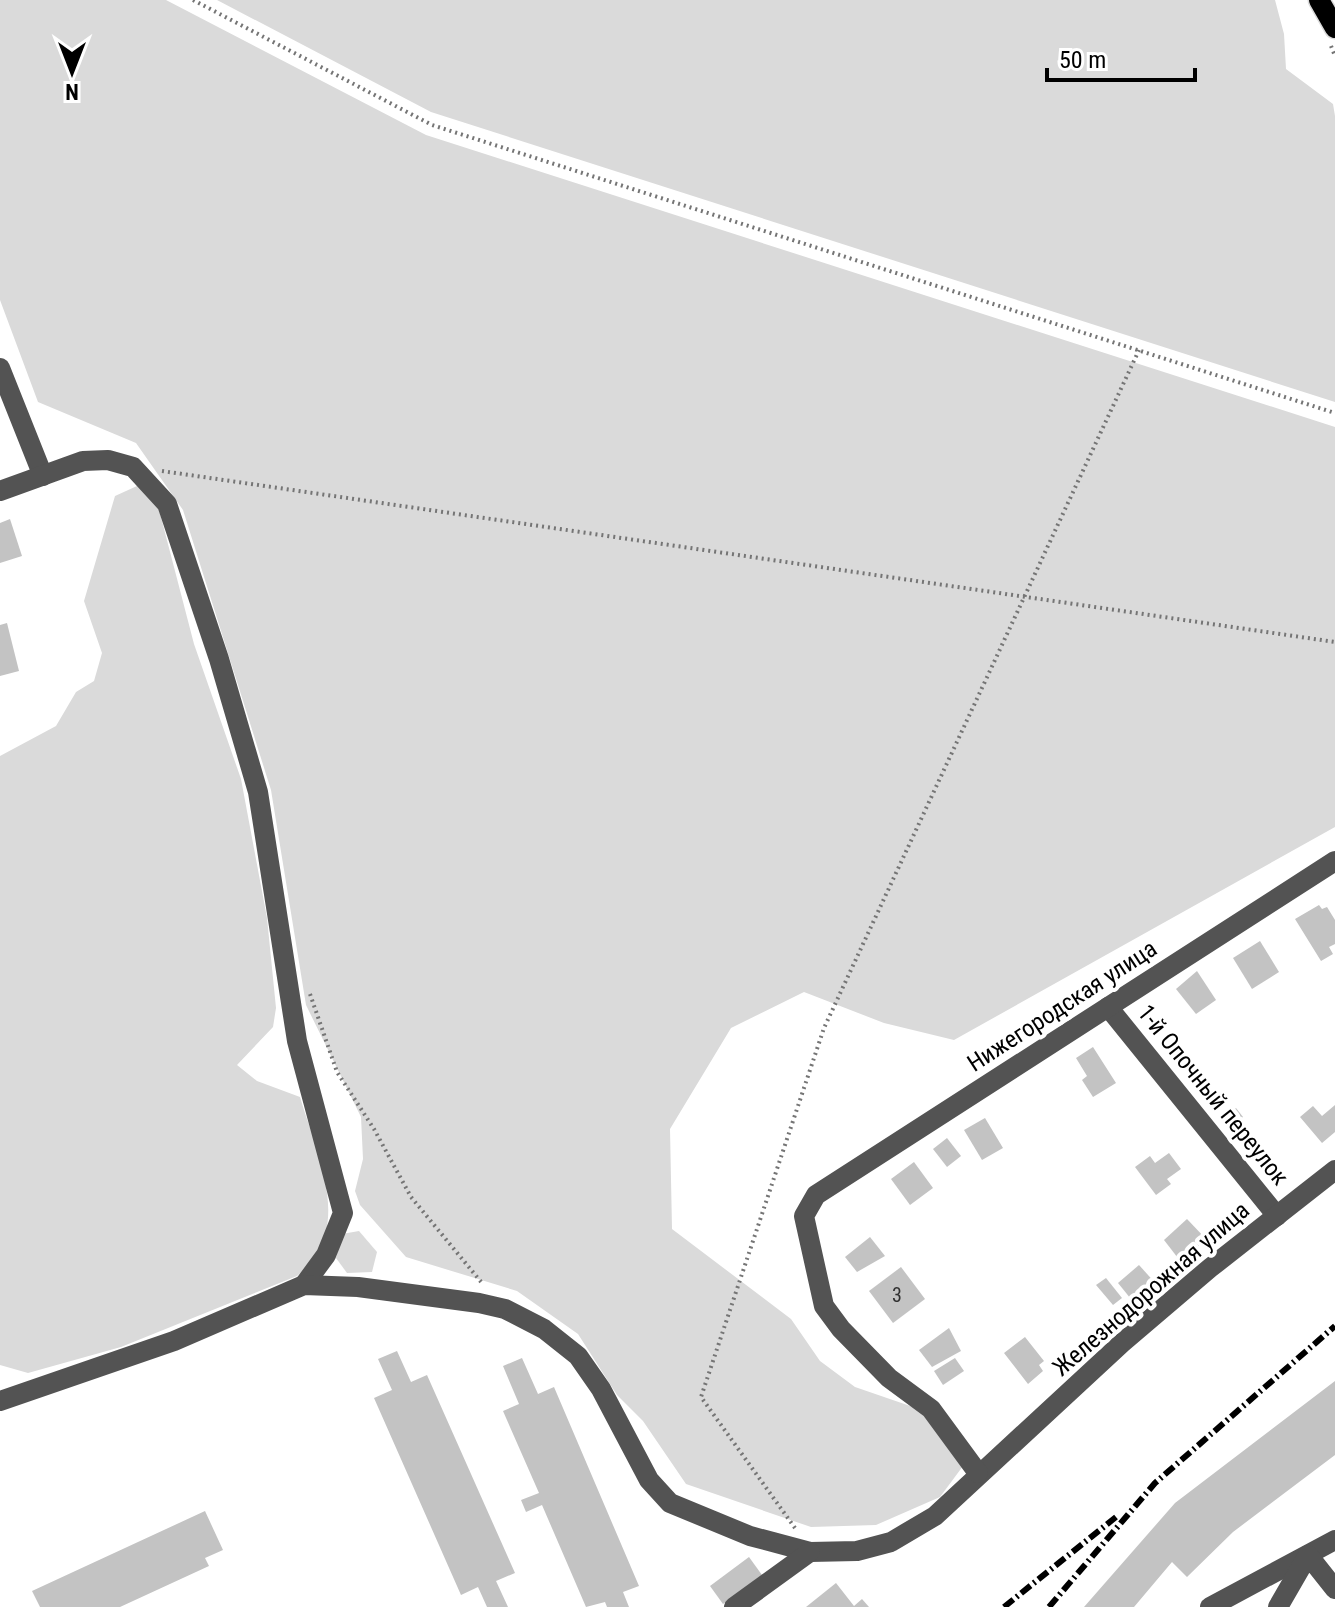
<svg xmlns="http://www.w3.org/2000/svg" width="1335" height="1607" font-family="'Roboto Condensed',sans-serif">
  <style>
    .green { fill: #dadada }
    .building { fill: #c3c3c3 }
    .lines { fill: none; stroke-linecap: round; stroke-linejoin: round }
    .major-casing { stroke: #dbdbdb; stroke-width: 23 }
    .path { stroke: #757575; stroke-width: 4; stroke-dasharray: 2 4; stroke-linecap: butt }
    .minor { stroke: #535353; stroke-width: 20 }
    .major { stroke: #000; stroke-width: 20 }
    .rail { stroke: #000; stroke-width: 6; stroke-dasharray: 12 4 2 4; stroke-linecap: butt }
    .labels { text-anchor: middle; stroke-width: 8; stroke-linejoin: round; paint-order: stroke }
    .number-label { font-size: 20px; fill: #313131 }
    .street-label { font-size: 24px; fill: #000; stroke: #fff }
  </style>
  <rect width="100%" height="100%" fill="#fff"/>
  <!-- green -->
  <g class="green">
    <path d="M0,0H166L426,135L1335,427V827L954,1040L884,1023L804,992L731,1028L670,1129L672,1229L791,1319L820,1361L855,1387L916,1408L943,1432L963,1466L940,1497L876,1525L811,1527L686,1484L643,1421L617,1395L578,1334L517,1291L406,1257L360,1205L355,1191L363,1159L361,1117L306,1005L271,790L183,510L136,443L38,402L0,300Z"/>
    <path d="M217,0H1275L1284,34L1286,69L1333,104L1335,116V402L431,112Z"/>
    <path d="M137,486L156,498L194,644L241,779L267,918L276,1008L273,1027L237,1065L257,1081L300,1097C314,1145 344,1205 318,1254C314,1262 304,1270 297,1276L121,1347L28,1373L0,1365V756L56,726L76,692L94,681L102,653L84,601L115,496Z"/>
    <path d="M359,1231L377,1252L372,1272L347,1273L336,1258L342,1234Z"/>
  </g>
  <!-- building -->
  <g class="building">
    <path d="M10,519L22,556L0,563V523Z"/>
    <path d="M7,623L19,671L0,676V625Z"/>
    <path d="M1319,905L1322,909L1327,907L1335,920V944L1329,947L1333,954L1321,961L1295,919Z"/>
    <path d="M1260,941L1279,972L1252,989L1233,958Z"/>
    <path d="M1197,971L1216,1000L1196,1014L1176,989Z"/>
    <path d="M1093,1047L1116,1083L1093,1097L1082,1080L1087,1076L1076,1058Z"/>
    <path d="M1335,1105V1132L1322,1143L1300,1117L1313,1106L1322,1116Z"/>
    <path d="M1236,1108L1243,1117L1232,1126L1225,1118Z"/>
    <path d="M985,1118L1003,1148L982,1160L964,1130Z"/>
    <path d="M947,1138L961,1156L947,1167L933,1149Z"/>
    <path d="M1169,1153L1181,1169L1167,1179L1171,1184L1156,1195L1135,1167L1150,1156L1155,1163Z"/>
    <path d="M914,1162L933,1188L910,1205L891,1179Z"/>
    <path d="M1187,1219L1206,1239L1181,1262L1164,1240Z"/>
    <path d="M870,1237L885,1256L857,1272L845,1257Z"/>
    <path d="M1139,1265L1157,1285L1135,1304L1118,1283Z"/>
    <path d="M901,1267L925,1299L893,1323L869,1291Z"/>
    <path d="M1106,1278L1122,1298L1113,1305L1096,1285Z"/>
    <path d="M949,1328L961,1351L932,1367L919,1350Z"/>
    <path d="M1025,1337L1044,1361L1039,1365L1043,1371L1028,1384L1004,1353Z"/>
    <path d="M397,1351L411,1382L427,1375L515,1573L496,1581L508,1607H487L478,1587L461,1595L374,1398L392,1390L378,1359Z"/>
    <path d="M522,1358L538,1394L554,1387L639,1586L623,1592L629,1607H607L605,1602L586,1607L542,1505L526,1512L521,1500L539,1493L503,1411L519,1404L503,1366Z"/>
    <path d="M955,1358L964,1371L943,1385L934,1371Z"/>
    <path d="M1335,1381V1455L1233,1532L1187,1577L1172,1562L1134,1607H1084L1175,1503Z"/>
    <path d="M205,1511L223,1550L205,1558L209,1566L120,1607H40L32,1591Z"/>
    <path d="M749,1557L762,1575L723,1604L710,1586Z"/>
    <path d="M836,1583L854,1606L862,1599L869,1607H806Z"/>
  </g>
  <g class="lines">
    <!-- major casing -->
    <g class="major-casing">
      <path id="major" d="M1319,0L1335,28"/>
    </g>
    <!-- path -->
    <g class="path">
      <path d="M193,0L432,125L1335,413"/>
      <path d="M1331,46L1335,56"/>
      <path d="M162,471L1335,642"/>
      <path d="M310,994L337,1072L374,1129L411,1197L482,1283"/>
      <path d="M795,1528L701,1397L824,1028L1139,350"/>
    </g>
    <!-- minor -->
    <g class="minor">
      <path d="M0,368L43,476"/>
      <path d="M0,491L83,461L108,460L133,467L167,504L219,659L258,792L297,1041L343,1213L326,1255L304,1285"/>
      <path d="M1108,1007L1277,1216"/>
      <path d="M0,1401L174,1341L304,1285L358,1287L479,1303L505,1309L544,1329L578,1356L601,1389L649,1480L670,1503L750,1536L810,1552L857,1551L891,1542L935,1516L1122,1343L1210,1268L1335,1170"/>
      <path d="M978,1473L931,1409L889,1378L841,1329L824,1306L804,1216L816,1195L1335,861"/>
      <path d="M734,1607L810,1552"/>
      <path d="M1210,1607L1335,1540"/>
      <path d="M1278,1607L1308,1555L1335,1589"/>
    </g>
    <!-- major -->
    <use href="#major" class="major"/>
    <!-- rail -->
    <g class="rail">
      <path d="M1004,1607L1116,1517"/>
      <path d="M1049,1607L1155,1483L1335,1326"/>
    </g>
  </g>
  <g class="labels">
    <!-- number labels -->
    <g class="number-label">
      <text x="897" y="1302">3</text>
    </g>
    <!-- street labels -->
    <g class="street-label">
      <text transform="translate(1062 1006) rotate(-33)" y="8">Нижегородская улица</text>
      <text transform="translate(1213 1095) rotate(51)" y="8">1-й Опочный переулок</text>
      <text transform="translate(1151 1289) rotate(-41)" y="8">Железнодорожная улица</text>
    </g>
  </g>
  <!-- north arrow -->
  <g transform="translate(72 72) rotate(180)" stroke="#ffffff" stroke-width="6" paint-order="stroke">
  <path d="M0-6L14 30L0 20L-14 30Z" fill="#000000"/>
  <text y="-12" font-size="22" font-weight="bold" text-anchor="middle" fill="#000000">N</text>
  </g>
  <!-- scale -->
  <path d="M1047 68v12h148v-12" fill="none" stroke="#000000" stroke-width="4"/>
  <text x="1059" y="68" font-size="24" fill="#000000" stroke="#ffffff" stroke-width="6" paint-order="stroke">50 m</text>
</svg>
